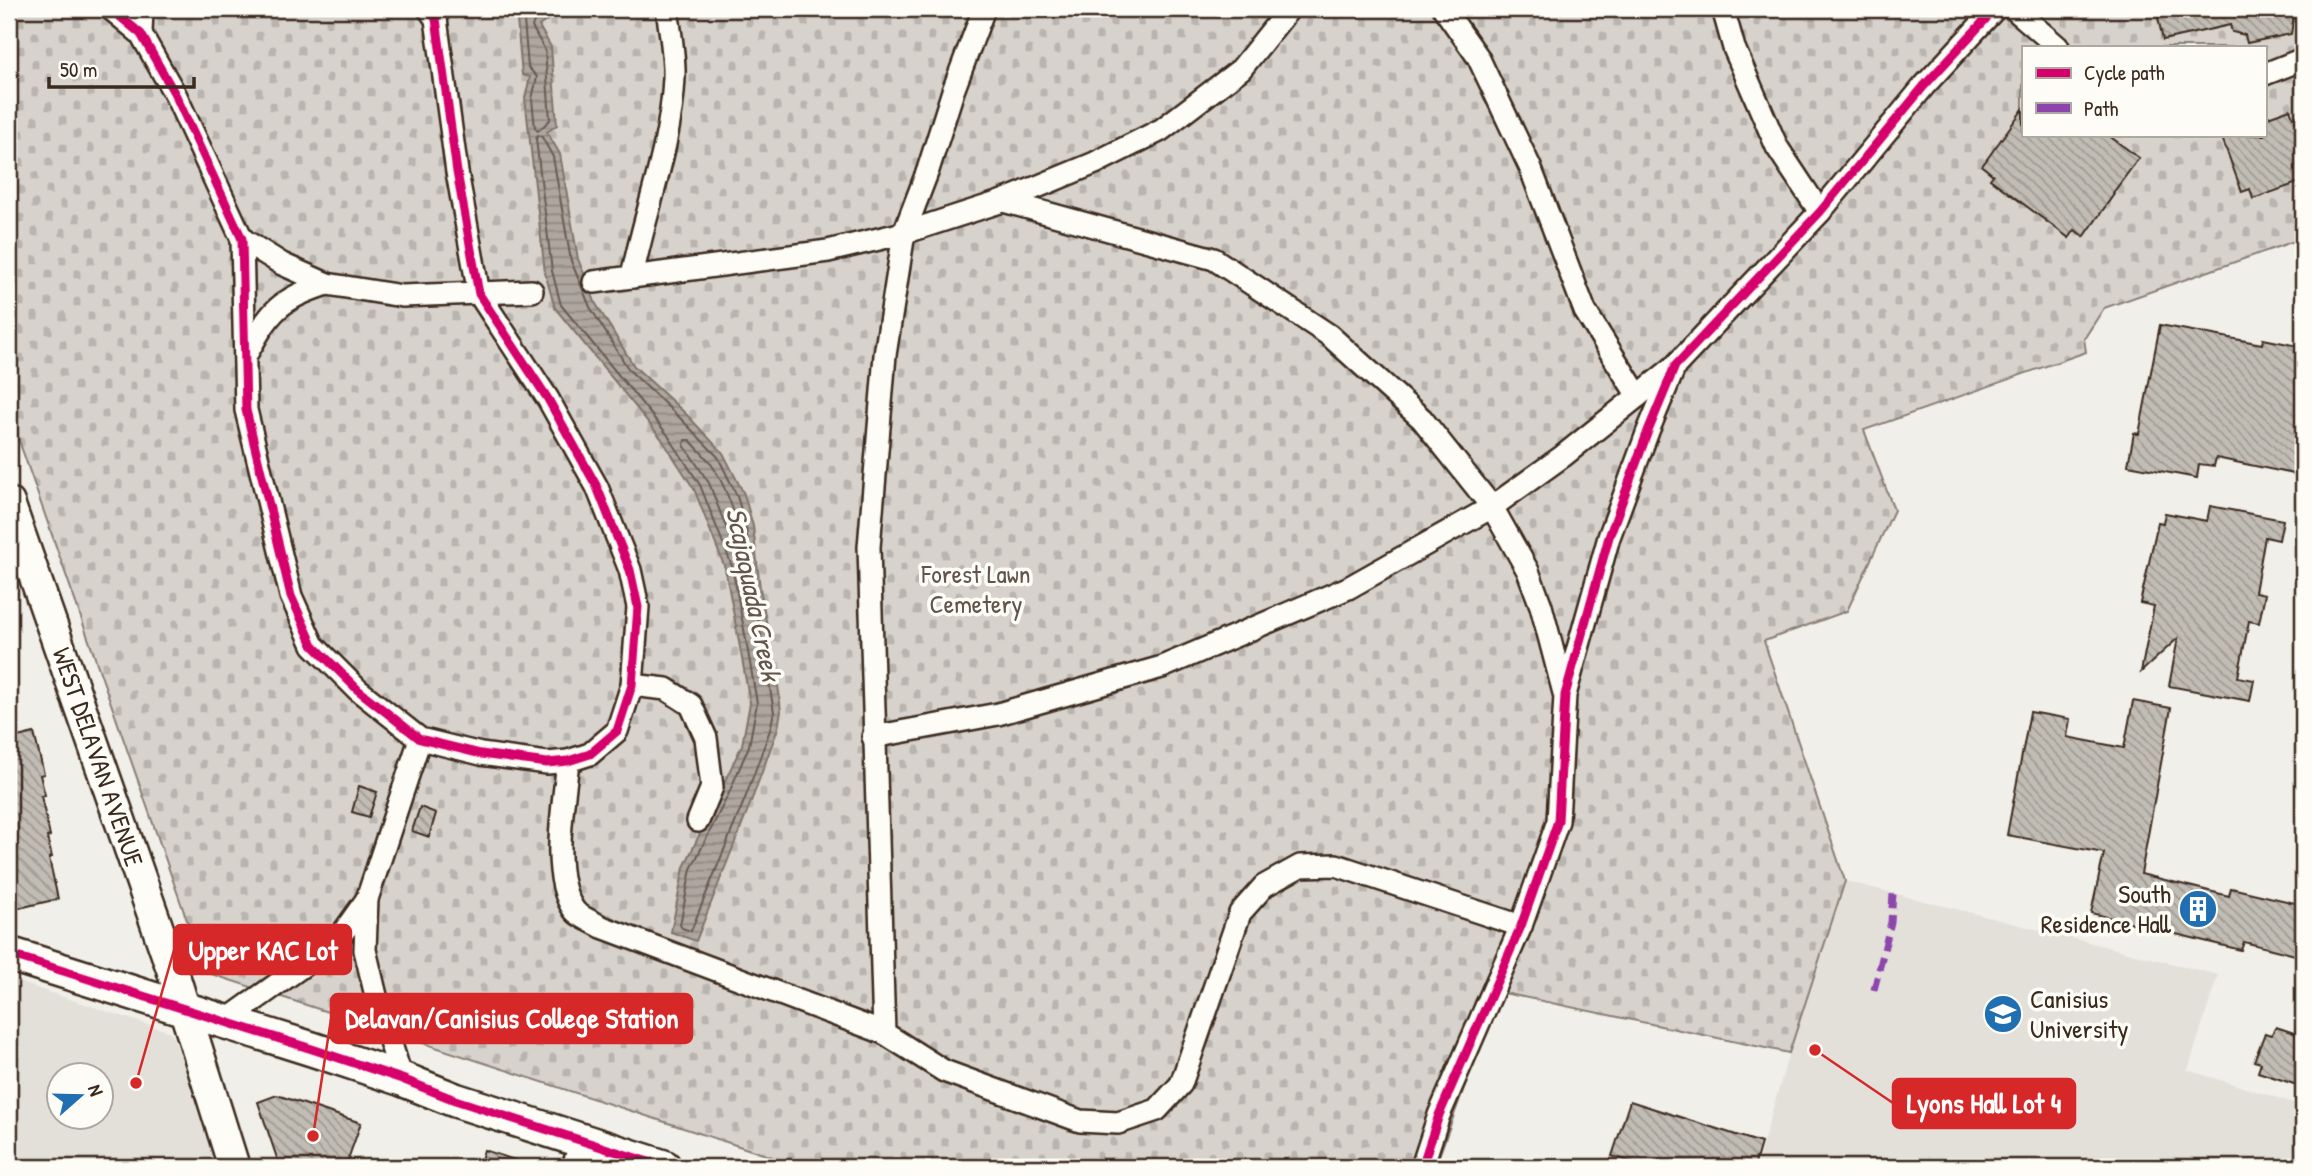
<svg xmlns="http://www.w3.org/2000/svg" width="2312" height="1176" font-family="'Patrick Hand',sans-serif">
  <style>
    .built { fill: #e3e0da; fill-rule: evenodd }
    .cemetery { fill: url(#cemetery-stones); stroke: #897e75; stroke-width: 2; fill-rule: evenodd }
    .water { fill: url(#water-rules); stroke: #80746b; stroke-width: 2 }
    .lines { fill: none; stroke-linecap: round; stroke-linejoin: round }
    .shore { stroke: #695c52; stroke-width: 2 }
    .building { fill: url(#building-back-hatch); stroke: #3b2a1e; stroke-width: 2 }
    .street-casing { stroke: #3b2a1e; stroke-width: 26 }
    .secondary-casing { stroke: #3b2a1e; stroke-width: 35 }
    .primary-casing { stroke: #3b2a1e; stroke-width: 38 }
    .street { stroke: #fdfcf7; stroke-width: 21 }
    .secondary { stroke: #fdfcf7; stroke-width: 30 }
    .primary { stroke: #fdfcf7; stroke-width: 33 }
    .quiet { stroke: #8e44ad; stroke-width: 7; stroke-dasharray: 14 7; stroke-linecap: butt }
    .cycleway-casing { stroke: #fdfcf7; stroke-width: 13 }
    .cycleway { stroke: #d6006c; stroke-width: 9 }
    .labels { text-anchor: middle; stroke-width: 7; stroke-linejoin: round; paint-order: stroke }
    .park-label { font-size: 26px; fill: #62544a; stroke: #fdfcf7 }
    .street-label { font-size: 26px; fill: #3b2a1e; stroke: #fdfcf7 }
    .poi-label { font-size: 26px; fill: #3b2a1e; stroke: #fdfcf7; text-anchor: end }
    .water-label { font-size: 28px; font-style: italic; fill: #63554b; stroke: #fdfcf7 }
    .leader { fill: none; stroke: #d62828; stroke-width: 2.5 }
    .callout-dot { fill: #d62828; stroke: #fdfcf7; stroke-width: 2.5 }
    .callout { fill: #d62828; stroke: #d62828; stroke-width: 2.5 }
    .callout-label { font-size: 28px; text-anchor: middle; font-weight: bold; fill: #fff }
  </style>
  <defs>
    <pattern id="cemetery-stones" width="16" height="16" patternUnits="userSpaceOnUse" patternTransform="scale(1.75)"><rect width="16" height="16" fill="#d7d2cc"/><path d="M2 7V4a2 2 0 0 1 4 0v3zM10 15v-3a2 2 0 0 1 4 0v3z" fill="#b9b4af"/></pattern>
    <pattern id="water-rules" width="6" height="5" patternUnits="userSpaceOnUse" patternTransform="scale(1.75)"><rect width="6" height="5" fill="#aea69f"/><path d="M0 2.5h6" fill="none" stroke="#8f8781"/></pattern>
    <pattern id="building-back-hatch" width="6" height="6" patternUnits="userSpaceOnUse" patternTransform="scale(1.75)"><rect width="6" height="6" fill="#c1bcb4"/><path d="M-1 5l2 2M0 0l6 6M5-1l2 2" fill="none" stroke="#9e9992"/></pattern>
  </defs>
  <rect width="100%" height="100%" fill="#f1efea"/>
  <filter id="ink" filterUnits="userSpaceOnUse"><feTurbulence type="fractalNoise" baseFrequency=".0143" numOctaves="2"/><feDisplacementMap in="SourceGraphic" scale="14" xChannelSelector="R" yChannelSelector="G"/><feConvolveMatrix kernelMatrix="1 2 1 2 8 2 1 2 1" color-interpolation-filters="sRGB"/></filter>
  <g filter="url(#ink)">
    <!-- built -->
    <g class="built">
      <path d="M1845,881L2218,975L2188,1070L2303,1106V1167H1756L1789,1053Z"/>
      <path d="M9,979L170,1032L174,1038L218,1167H9ZM60,1074H102V1116H60Z"/>
    </g>
    <!-- cemetery -->
    <path class="cemetery" d="M9,9H2303V238L2104,308L2084,339L2086,352L1864,430L1894,510L1847,611L1764,641L1845,881L1789,1053L1499,992L1435,1167H803L205,972L9,412ZM2023,47H2265V135H2023Z"/>
    <!-- water -->
    <path class="water" d="M516,9H548L549,19L539,26L551,47L557,125L547,132L560,154L578,259L596,304L634,366L686,414L723,453L744,494L753,526L760,588L778,685L781,712L777,731L752,799L696,941L671,932L684,867L742,745L750,703L739,642L725,568L694,489L661,438L555,308L545,273L525,98L530,77L522,75Z"/>
    <g class="lines">
      <!-- shore -->
      <g class="shore">
        <path d="M523,9L528,67L537,77L532,99L535,128L538,131L550,120L545,50L532,27L534,21L541,15V9"/>
        <path d="M538,135L542,137L553,157L571,261L590,307L629,370L681,419L718,457L737,496L746,527L753,589L774,712L770,730L746,796L691,931L682,928L680,925L691,869L729,793L749,746L757,703L746,640L732,566L700,485L667,434L561,305L552,271L536,139Z"/>
        <path d="M685,440H690C696,447 703,454 709,461C721,477 744,526 737,544L732,543L709,483L684,445Z"/>
      </g>
    </g>
    <!-- building -->
    <g class="building">
      <path d="M2156,9H2295L2291,34L2247,43L2245,35L2232,32L2230,25L2163,40Z"/>
      <path d="M2023,109V135H2108L2139,158L2113,193L2114,194L2084,237L2075,230L2069,238L1990,179L1993,175L1982,166Z"/>
      <path d="M2290,109L2293,117L2303,114V181L2253,199L2250,189L2242,192L2221,135H2265V118Z"/>
      <path d="M2160,325L2262,344L2263,339L2303,347V476L2216,458L2214,466L2199,464L2197,478L2128,465L2134,433L2139,434Z"/>
      <path d="M2210,506L2283,520L2279,540L2265,537L2255,592L2265,594L2259,623L2249,621L2238,677L2254,680L2250,701L2169,686L2178,638L2141,672L2154,606L2140,603L2158,522L2163,523L2165,513L2207,521Z"/>
      <path d="M2133,701L2171,708L2141,874L2229,896L2231,888L2303,905V957L2244,942L2241,950L2091,913L2104,853L2007,835L2030,712L2070,719L2067,737L2124,748Z"/>
      <path d="M34,733L44,774L40,775L45,795L41,796L50,836L47,837L52,857L49,858L58,899L15,909L9,881V861L13,860L9,842V739Z"/>
      <path d="M359,786L377,792L369,817L352,812Z"/>
      <path d="M420,807L436,813L429,837L412,831Z"/>
      <path d="M2276,1027L2303,1036V1087L2258,1072L2261,1063L2254,1061L2265,1033L2271,1035Z"/>
      <path d="M277,1095L361,1123L347,1162L333,1167H280L258,1102Z"/>
      <path d="M1630,1101L1761,1143L1754,1167H1648L1612,1156Z"/>
      <path d="M484,1150L527,1164V1167H479Z"/>
    </g>
    <g class="lines">
      <!-- street casing -->
      <g class="street-casing">
        <g id="street">
          <path d="M111,9L141,34L176,96L242,239L246,410L291,596L313,645L358,690L420,739L481,754L547,763L568,761L590,754L617,731L632,685L638,607L630,570L597,487L548,399L479,294L457,172L436,19L429,9"/>
          <path d="M1444,9L1478,57L1530,167L1585,311L1638,396"/>
          <path d="M1723,9L1734,48L1777,147L1820,212"/>
          <path d="M2014,9L2058,47"/>
          <path d="M141,34L142,9"/>
          <path d="M2265,74L2303,59"/>
          <path d="M1003,201L1214,259L1329,335L1422,419L1492,507L1528,571L1541,606L1564,693"/>
          <path d="M242,239L282,264L327,284L402,296L532,291"/>
          <path d="M632,277C645,211 671,147 674,78C675,56 670,31 667,9"/>
          <path d="M594,282L828,251L904,233L1003,201L1095,163L1161,130L1241,69L1289,9"/>
          <path d="M246,355C270,312 278,299 327,284"/>
          <path d="M632,685L666,689L691,705L706,738L712,787L698,821"/>
          <path d="M873,737L998,714L1162,667L1348,588L1492,507L1563,456L1674,367"/>
          <path d="M568,761C564,803 549,874 574,910C579,917 594,922 602,927L884,1033L944,1071L1080,1121L1118,1123L1157,1110L1181,1084L1240,913L1264,886L1300,866L1336,865L1521,926"/>
          <path d="M367,899L365,950L377,1000L402,1079"/>
          <path d="M224,1022L304,965L342,934L367,899L420,739"/>
          <path d="M884,1033L869,547L885,355L904,233L928,170L953,91L984,9"/>
          <path d="M573,1167L581,1141"/>
          <path d="M1422,1167L1439,1115L1521,926L1558,821L1565,695L1609,537L1648,431L1675,366L1820,212L1924,86L1995,9"/>
        </g>
      </g>
      <!-- secondary casing -->
      <g class="secondary-casing">
        <path id="secondary" d="M9,503L172,969L234,1167"/>
      </g>
      <!-- primary casing -->
      <g class="primary-casing">
        <path id="primary" d="M9,954L312,1049L402,1079L455,1100L664,1167"/>
      </g>
      <!-- street -->
      <use href="#street" class="street"/>
      <!-- secondary -->
      <use href="#secondary" class="secondary"/>
      <!-- primary -->
      <use href="#primary" class="primary"/>
      <!-- quiet -->
      <path class="quiet" d="M1874,990L1891,922L1893,894"/>
      <!-- cycleway casing -->
      <g class="cycleway-casing">
        <g id="cycleway">
          <path d="M111,9L141,34L176,96L242,239L246,410L291,596L313,645L358,690L420,739L481,754L547,763L568,761L590,754L617,731L632,685L638,607L630,570L597,487L548,399L479,294L457,172L436,19L429,9"/>
          <path d="M9,954L312,1049L402,1079L455,1100L664,1167"/>
          <path d="M1422,1167L1439,1115L1521,926L1558,821L1565,695L1609,537L1648,431L1675,366L1820,212L1924,86L1995,9"/>
        </g>
      </g>
      <!-- cycleway -->
      <use href="#cycleway" class="cycleway"/>
    </g>
  </g>
  <!-- icons -->
  <defs>
    <g id="building-disc" transform="scale(2.0125)"><circle r="9.5" fill="#1f6fb2" stroke="#fdfcf7"/><path d="M-4-6H4V6H1V3H-1V6H-4ZM-2.5-4.3h1.7v1.8h-1.7ZM.8-4.3h1.7v1.8H.8ZM-2.5-1h1.7V.8h-1.7ZM.8-1h1.7V.8H.8Z" fill="#fff"/></g>
    <g id="university-disc" transform="scale(2.0125)"><circle r="9.5" fill="#1f6fb2" stroke="#fdfcf7"/><path d="M0-5L7-2L0 1L-7-2ZM-4 1L0 2.5L4 1V4Q0 6-4 4Z" fill="#fff"/></g>
  </defs>
  <g fill-rule="evenodd">
    <use href="#building-disc" x="2198" y="909"/>
    <use href="#university-disc" x="2003" y="1014"/>
  </g>
  <g class="labels">
    <!-- park labels -->
    <g class="park-label">
      <text x="976" y="583">Forest Lawn<tspan x="976" dy="30">Cemetery</tspan></text>
    </g>
    <!-- street labels -->
    <g class="street-label">
      <text transform="translate(98 757) rotate(71)" y="9">WEST DELAVAN AVENUE</text>
    </g>
    <!-- poi labels -->
    <g class="poi-label">
      <text x="2171" y="903">South<tspan x="2171" dy="30">Residence Hall</tspan></text>
      <text x="2030" y="1008" text-anchor="start">Canisius<tspan x="2030" dy="30">University</tspan></text>
    </g>
    <!-- water labels -->
    <g class="water-label">
      <text transform="translate(754 594) rotate(78)" y="10">Scajaquada Creek</text>
    </g>
  </g>
  <!-- callouts -->
  <path class="leader" d="M136 1083L174 950M313 1136L331 1019M1815 1050L1893 1103"/>
  <g class="callout-dot">
    <circle cx="136" cy="1083" r="7"/>
    <circle cx="313" cy="1136" r="7"/>
    <circle cx="1815" cy="1050" r="7"/>
  </g>
  <g class="callout">
    <rect x="174" y="925" width="177" height="49" rx="7"/>
    <rect x="331" y="994" width="361" height="49" rx="7"/>
    <rect x="1893" y="1079" width="182" height="49" rx="7"/>
  </g>
  <g class="callout-label">
    <text x="263" y="960">Upper KAC Lot</text>
    <text x="512" y="1028">Delavan/Canisius College Station</text>
    <text x="1984" y="1113">Lyons Hall Lot 4</text>
  </g>
  <!-- margin -->
  <rect width="2312" height="1176" fill="none" stroke="#fdfcf7" stroke-width="35"/>
  <rect x="18" y="18" width="2277" height="1141" fill="none" stroke="#3b2a1e" stroke-width="2.5" filter="url(#ink)"/>
  <!-- legend -->
  <rect x="2022" y="46" width="245" height="91" fill="#fdfcf7" stroke="#afa8a0" stroke-width="2"/>
  <rect x="2036" y="68" width="35" height="10" fill="#d6006c" stroke="#afa8a0" stroke-width="2"/>
  <text x="2084" y="80" font-size="21" fill="#3b2a1e">Cycle path</text>
  <rect x="2036" y="103" width="35" height="10" fill="#8e44ad" stroke="#afa8a0" stroke-width="2"/>
  <text x="2084" y="116" font-size="21" fill="#3b2a1e">Path</text>
  <!-- north arrow -->
  <g transform="translate(80 1096) rotate(70)"><circle r="33" fill="#fdfcf7" stroke="#afa8a0" stroke-width="2"/>
  <path d="M0-5L12 26L0 18L-12 26Z" fill="#1f6fb2"/>
  <text y="-10" font-size="19" font-weight="bold" text-anchor="middle" fill="#3b2a1e">N</text>
  </g>
  <!-- scale -->
  <path d="M49 77v10h145v-10" fill="none" stroke="#3b2a1e" stroke-width="3.5"/>
  <text x="60" y="77" font-size="21" fill="#3b2a1e" stroke="#fdfcf7" stroke-width="5" paint-order="stroke">50 m</text>
</svg>
